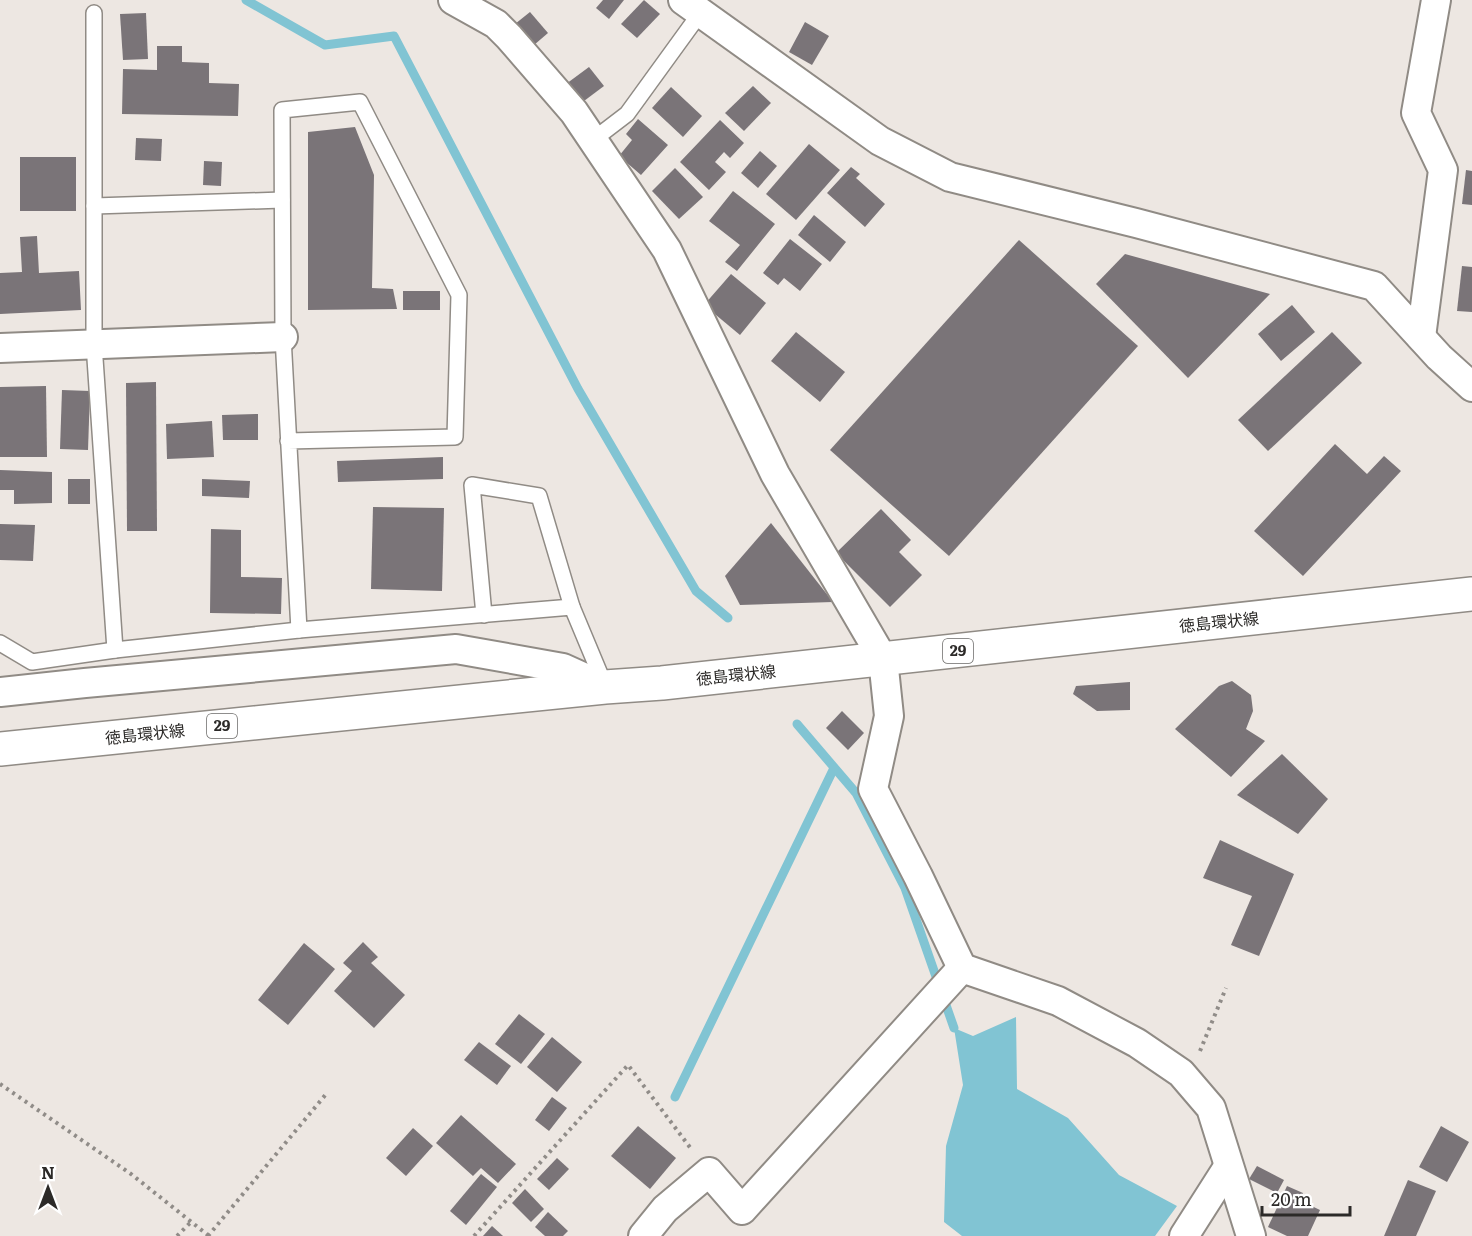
<svg xmlns="http://www.w3.org/2000/svg" width="1472" height="1236" font-family="Literata,'Noto Sans JP',serif">
  <style>
    .water { fill: #81c4d3 }
    .lines { fill: none; stroke-linecap: round; stroke-linejoin: round }
    .stream { stroke: #81c4d3; stroke-width: 9 }
    .building { fill: #7a7478 }
    .service-casing { stroke: #908b85; stroke-width: 18 }
    .minor-casing { stroke: #908b85; stroke-width: 32 }
    .primary-casing { stroke: #908b85; stroke-width: 36 }
    .path { stroke: #908c88; stroke-width: 4; stroke-dasharray: 3 4.5; stroke-linecap: butt }
    .service { stroke: #fff; stroke-width: 15 }
    .minor { stroke: #fff; stroke-width: 28 }
    .primary { stroke: #fff; stroke-width: 33 }
    .labels { text-anchor: middle; stroke-width: 6; stroke-linejoin: round; paint-order: stroke }
    .shield { fill: #fff; stroke: #6b6a68; stroke-width: 1.5 }
    .shield-label { font-size: 15px; font-weight: bold; fill: #2c2a28 }
    .street-label { font-size: 16px; fill: #2c2a28; stroke: #fff }
  </style>
  <rect width="100%" height="100%" fill="#ede7e2"/>
  <!-- water -->
  <path class="water" d="M1016,1017L1017,1089L1068,1118L1119,1175L1177,1206L1155,1236H962L944,1222L946,1146L963,1085L954,1028L973,1036Z"/>
  <g class="lines">
    <!-- stream -->
    <g class="stream">
      <path d="M246,0L325,45L394,36L578,389L696,591L728,618"/>
      <path d="M797,724L856,793L905,888L954,1028"/>
      <path d="M675,1097L834,768"/>
    </g>
  </g>
  <!-- building -->
  <g class="building">
    <path d="M603,0H624L609,19L596,8Z"/>
    <path d="M644,0L660,14L637,38L621,24Z"/>
    <path d="M530,12L548,33L534,45L515,24Z"/>
    <path d="M146,13L148,59L123,60L120,14Z"/>
    <path d="M805,22L829,36L812,65L789,52Z"/>
    <path d="M157,46H182V62L209,63V83L239,84L238,116L122,114L123,69L157,70Z"/>
    <path d="M589,67L604,86L580,104L566,84Z"/>
    <path d="M753,86L771,103L744,131L725,113Z"/>
    <path d="M671,87L702,116L683,137L652,108Z"/>
    <path d="M638,119L668,145L641,175L619,156L632,140L626,134Z"/>
    <path d="M720,120L744,143L730,158L724,152L715,162L726,172L709,190L680,162Z"/>
    <path d="M355,127L374,175L372,288L393,289L397,309L308,310V132Z"/>
    <path d="M136,138L162,139L161,161L135,160Z"/>
    <path d="M809,144L840,170L796,220L766,194Z"/>
    <path d="M760,151L777,166L758,188L741,173Z"/>
    <rect x="20" y="157" width="56" height="54"/>
    <path d="M204,161L222,162L221,186L203,185Z"/>
    <path d="M851,167L860,174L856,178L885,204L865,227L827,193Z"/>
    <path d="M675,168L703,197L679,219L652,191Z"/>
    <path d="M1466,170L1472,171V205L1462,204Z"/>
    <path d="M733,191L775,224L737,271L725,262L740,245L709,221Z"/>
    <path d="M814,215L846,242L830,262L798,235Z"/>
    <path d="M37,236L39,273L79,271L81,310L0,314V273L22,272L20,237Z"/>
    <path d="M790,239L822,264L800,291L784,278L778,285L763,273Z"/>
    <path d="M1019,240L1138,346L949,556L830,450Z"/>
    <path d="M1125,254L1270,294L1188,378L1096,284Z"/>
    <path d="M1462,266L1472,267V312L1457,311Z"/>
    <path d="M731,274L766,303L740,335L704,305Z"/>
    <rect x="403" y="291" width="37" height="19"/>
    <path d="M1292,305L1315,332L1281,361L1258,334Z"/>
    <path d="M796,332L845,372L820,402L771,361Z"/>
    <path d="M1332,332L1362,363L1268,451L1238,420Z"/>
    <path d="M156,382L157,531H127L126,383Z"/>
    <path d="M46,386L47,457H0V387Z"/>
    <path d="M62,390L90,391L88,450L60,449Z"/>
    <path d="M258,414V440H223L222,415Z"/>
    <path d="M212,421L214,457L167,459L166,424Z"/>
    <path d="M1335,444L1367,474L1384,456L1401,471L1303,576L1254,531Z"/>
    <path d="M443,457V479L338,482L337,461Z"/>
    <path d="M0,470L52,472V503L14,504V490H0Z"/>
    <rect x="68" y="479" width="22" height="25"/>
    <path d="M202,479L250,481L249,498L202,496Z"/>
    <path d="M373,507L444,508L442,591L371,589Z"/>
    <path d="M881,509L911,540L899,552L922,575L890,607L836,553Z"/>
    <path d="M771,523L833,602L740,605L725,576Z"/>
    <path d="M0,524L35,525L33,561L0,560Z"/>
    <path d="M211,529L241,530V577L282,578L281,614L210,613Z"/>
    <path d="M1232,681L1251,695L1253,711L1246,729L1265,741L1231,777L1175,729L1219,686Z"/>
    <path d="M1130,682V710L1097,711L1073,694L1076,686Z"/>
    <path d="M842,711L864,733L848,750L826,728Z"/>
    <path d="M1282,754L1328,799L1298,834L1237,795Z"/>
    <path d="M1220,840L1294,874L1259,956L1231,945L1252,896L1203,878Z"/>
    <path d="M363,942L378,957L371,963L405,995L374,1028L334,991L352,971L343,963Z"/>
    <path d="M304,943L335,969L288,1025L258,1000Z"/>
    <path d="M519,1014L545,1034L521,1064L495,1044Z"/>
    <path d="M552,1037L582,1062L557,1092L527,1067Z"/>
    <path d="M479,1042L511,1066L497,1085L464,1060Z"/>
    <path d="M552,1097L567,1108L549,1131L535,1120Z"/>
    <path d="M461,1115L516,1164L498,1183L481,1168L473,1176L436,1143Z"/>
    <path d="M638,1126L676,1158L650,1189L611,1156Z"/>
    <path d="M1441,1126L1469,1142L1447,1182L1419,1167Z"/>
    <path d="M413,1128L433,1146L406,1176L386,1158Z"/>
    <path d="M557,1158L569,1169L549,1190L537,1179Z"/>
    <path d="M1257,1166L1284,1180L1277,1193L1249,1179Z"/>
    <path d="M481,1174L497,1187L466,1225L450,1211Z"/>
    <path d="M1408,1180L1436,1191L1416,1236H1384Z"/>
    <path d="M1287,1186L1303,1193L1299,1200L1320,1210L1308,1236H1287L1268,1227Z"/>
    <path d="M525,1189L544,1209L531,1222L512,1203Z"/>
    <path d="M548,1212L568,1231L563,1236H545L535,1227Z"/>
    <path d="M492,1226L503,1236H483Z"/>
  </g>
  <g class="lines">
    <!-- service casing -->
    <g class="service-casing">
      <g id="service">
        <path d="M94,13V344L115,650L299,630"/>
        <path d="M593,140L627,114L701,12"/>
        <path d="M94,206L282,200"/>
        <path d="M288,441L455,437L459,295L360,102L282,110L283,337L299,630L572,607L605,686"/>
        <path d="M484,615L472,485L539,496L572,607"/>
        <path d="M0,643L32,662L115,650"/>
      </g>
    </g>
    <!-- minor casing -->
    <g class="minor-casing">
      <g id="minor">
        <path d="M453,0L496,24L509,37L574,112L667,250L775,474L883,659L889,716L873,789L918,876L962,968L1058,1001L1137,1043L1181,1073L1211,1108L1251,1236"/>
        <path d="M683,0L880,141L950,177L1136,223L1374,286L1439,357L1472,387"/>
        <path d="M1421,337L1443,170L1416,113L1436,0"/>
        <path d="M0,348L283,337"/>
        <path d="M0,692L85,683L456,649L563,668L605,687"/>
        <path d="M643,1236L665,1209L709,1172L742,1210L962,968"/>
        <path d="M1184,1236L1228,1167"/>
      </g>
    </g>
    <!-- primary casing -->
    <g class="primary-casing">
      <path id="primary" d="M0,749L605,687L662,683L1472,594"/>
    </g>
    <!-- path -->
    <g class="path">
      <path d="M1200,1051L1226,988"/>
      <path d="M0,1084L131,1174L209,1236"/>
      <path d="M177,1236L191,1222"/>
      <path d="M208,1236L327,1093"/>
      <path d="M474,1236L628,1065L692,1150"/>
    </g>
    <!-- service -->
    <use href="#service" class="service"/>
    <!-- minor -->
    <use href="#minor" class="minor"/>
    <!-- primary -->
    <use href="#primary" class="primary"/>
  </g>
  <g class="labels">
    <!-- shield labels -->
    <g class="shield">
      <rect x="943" y="639" width="30" height="24" rx="4.5"/>
      <rect x="207" y="714" width="30" height="24" rx="4.5"/>
    </g>
    <g class="shield-label">
      <text x="958" y="656">29</text>
      <text x="222" y="731">29</text>
    </g>
    <!-- street labels -->
    <g class="street-label">
      <text transform="translate(1219 622) rotate(-6)" y="6">徳島環状線</text>
      <text transform="translate(736 675) rotate(-6)" y="6">徳島環状線</text>
      <text transform="translate(145 734) rotate(-6)" y="6">徳島環状線</text>
    </g>
  </g>
  <!-- north arrow -->
  <g transform="translate(48 1188)" stroke="#ffffff" stroke-width="4.5" paint-order="stroke">
  <path d="M0-4.5L10 22L0 15L-10 22Z" fill="#2c2a28"/>
  <text y="-9" font-size="16" font-weight="bold" text-anchor="middle" fill="#2c2a28">N</text>
  </g>
  <!-- scale -->
  <path d="M1262 1206v9h88v-9" fill="none" stroke="#2c2a28" stroke-width="3"/>
  <text x="1271" y="1206" font-size="18" fill="#2c2a28" stroke="#ffffff" stroke-width="4.5" paint-order="stroke">20 m</text>
</svg>
